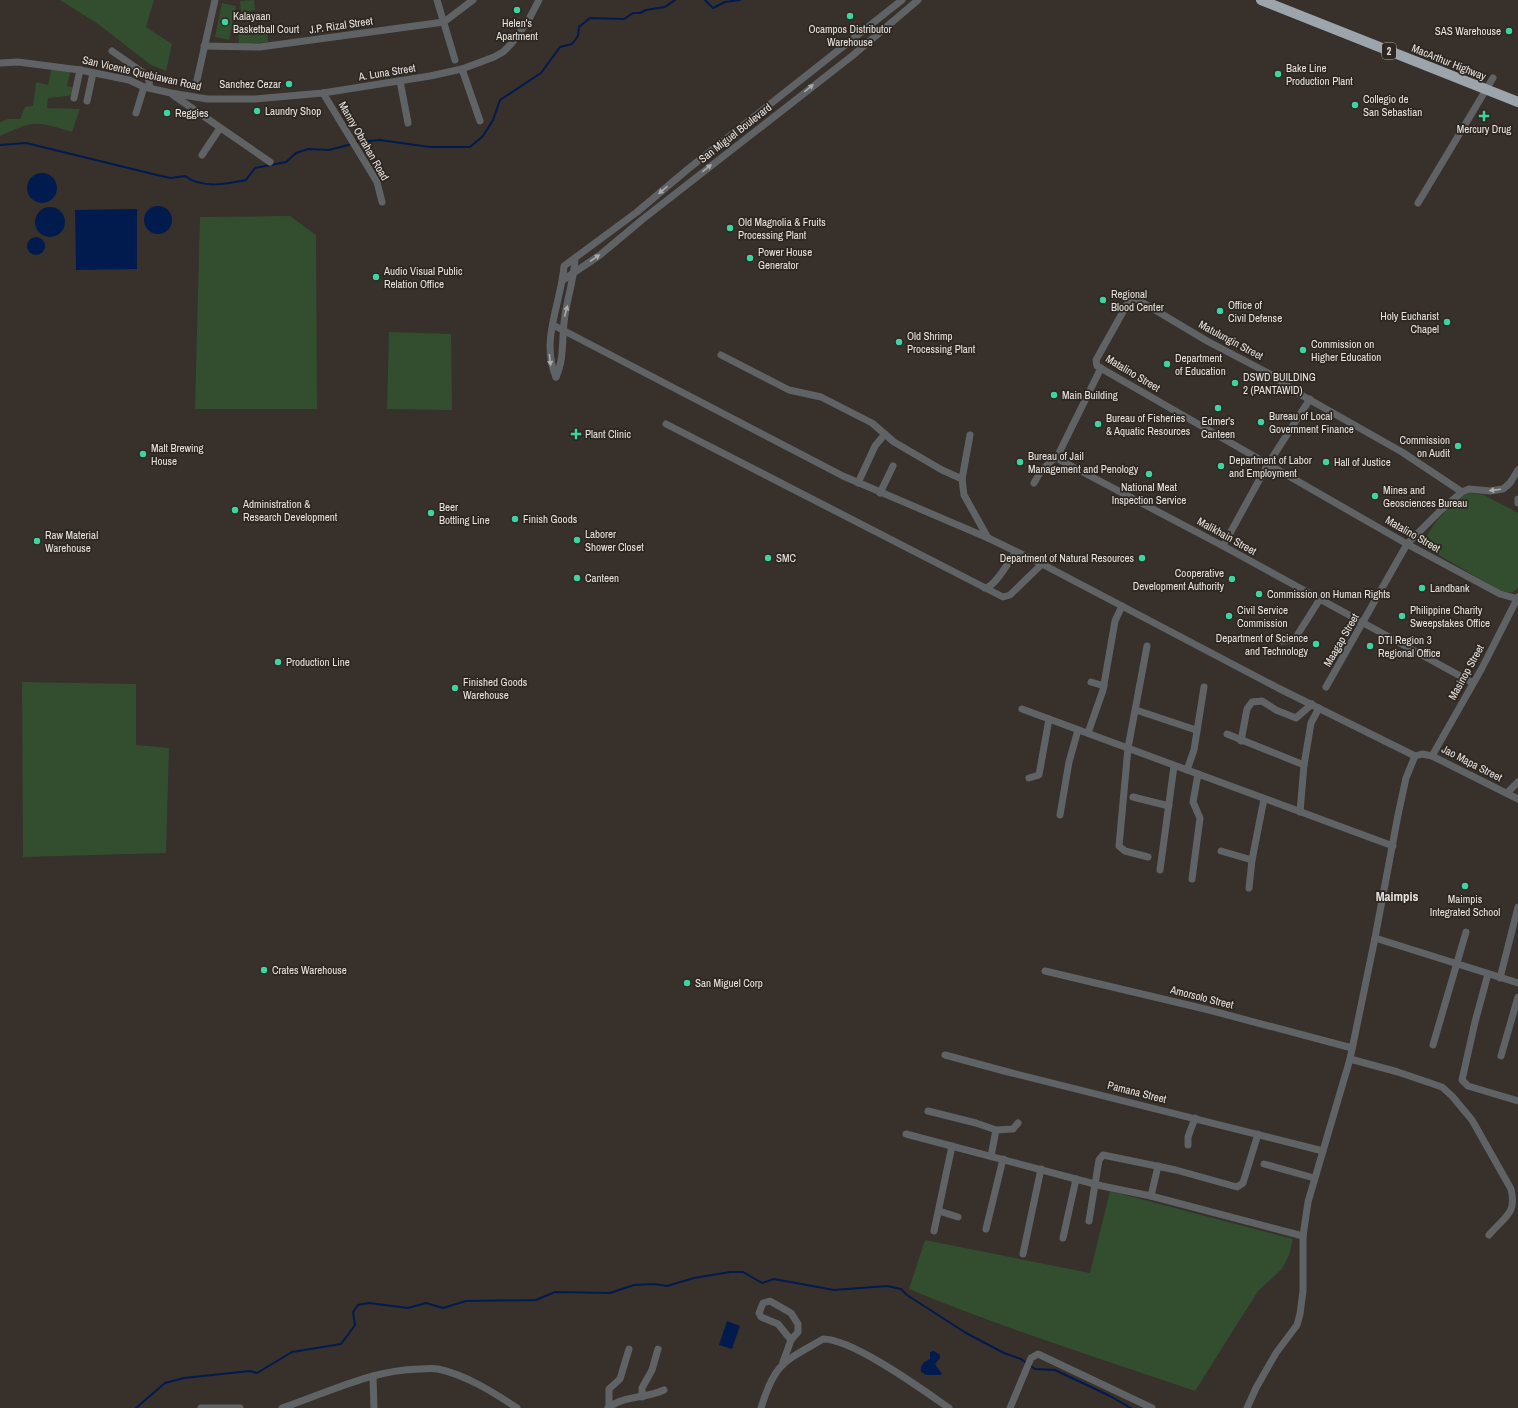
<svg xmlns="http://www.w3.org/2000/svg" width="1518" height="1408" font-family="'Archivo Narrow',sans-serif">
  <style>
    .green { fill: #324e2e }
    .water { fill: #021b4f }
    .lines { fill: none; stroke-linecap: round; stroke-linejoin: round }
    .stream { stroke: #021b4f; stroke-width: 2 }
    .minor { stroke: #606366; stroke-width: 7 }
    .highway { stroke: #9da5ac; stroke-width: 10 }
    .oneway { fill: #abaaa9 }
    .poi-dot { fill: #3ed4a2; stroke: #2d2621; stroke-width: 1.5 }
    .labels { text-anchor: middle; stroke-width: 3.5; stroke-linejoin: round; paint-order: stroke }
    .shield { fill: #2d2621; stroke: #b0aba7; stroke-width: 1 }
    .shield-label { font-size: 10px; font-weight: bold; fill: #e8e4e0 }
    .poi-label { font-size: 11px; fill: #e8e4e0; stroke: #2d2621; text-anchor: start }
    .street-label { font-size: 11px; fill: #e8e4e0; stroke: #2d2621 }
    .quarter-label { font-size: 13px; font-weight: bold; fill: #e8e4e0; stroke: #2d2621 }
  </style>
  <rect width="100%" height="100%" fill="#37302b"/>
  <!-- green -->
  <g class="green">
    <path d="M60,0H154L146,27L172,44L166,71L151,65L98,24Z"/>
    <path d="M254,0L255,10L241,12L240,1Z"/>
    <path d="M222,3L236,6L229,40L215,37Z"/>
    <path d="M267,28L268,42L239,45L238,32Z"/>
    <path d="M52,66L71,69L67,86L76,88L75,93L68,96L48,98L47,108L80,109L72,132C35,121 36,120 0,136V122L8,119H20L25,107L33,106L36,82L48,85Z"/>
    <path d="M290,216L316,235L317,409H195L200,217Z"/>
    <path d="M389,332L451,334L452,410L387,409Z"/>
    <path d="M1470,493L1484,495L1518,513V588C1512,594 1507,593 1499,590L1425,547C1421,533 1457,496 1470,493Z"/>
    <path d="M22,682L136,684V745L169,748L166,853L23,857Z"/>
    <path d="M1110,1191L1293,1239L1289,1255L1282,1269L1258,1291L1195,1391C1099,1358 1002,1328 909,1289L925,1240L1090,1273Z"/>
  </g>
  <!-- water -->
  <g class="water">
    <circle cx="42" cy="188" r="15"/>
    <circle cx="158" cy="220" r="14"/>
    <circle cx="50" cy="222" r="15"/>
    <path d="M137,209V269L76,270L75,210Z"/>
    <circle cx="36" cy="246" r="9"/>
    <path d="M727,1321L740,1326L732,1349L719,1345Z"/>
    <path d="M934,1351L940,1355V1358L935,1364L942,1374L940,1375H926L921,1372C920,1364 924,1362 930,1359V1352Z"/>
  </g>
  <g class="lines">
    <!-- stream -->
    <g class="stream">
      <path d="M705,0L713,8L725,2L740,0"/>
      <path d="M356,142L380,140L430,147H470L483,136L493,120L500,100L541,73L560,47L572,44L578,36L579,27L590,18L624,19L633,13H640L646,10L665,7L675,0"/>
      <path d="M0,145L26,143L157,175L171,178L185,176C202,189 227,184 246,180L255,168L286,162L296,153L308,149L329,150L352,144"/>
      <path d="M136,1408L165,1383L184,1378L250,1371L257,1373L292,1352L341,1344L355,1325L353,1312L358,1305L369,1303L408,1308L426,1303L443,1308L466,1301L536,1300L555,1292L610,1293L634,1285L654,1284L667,1286L694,1278L730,1272H743L762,1283L774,1279L834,1290L887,1286L901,1289L907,1295L966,1333L1004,1353L1021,1359L1035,1369L1055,1370L1110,1396L1131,1408"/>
    </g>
    <!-- minor -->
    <g class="minor">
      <path d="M437,0L455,60"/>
      <path d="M204,46L260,47L444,22L473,0"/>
      <path d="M112,51L148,76L150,88"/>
      <path d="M0,63L18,62L80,70L129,80L144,87L171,93L207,99H255L323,93L430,76L462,69L494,57L503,52L512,43L528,21L539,0"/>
      <path d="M462,69L480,121"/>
      <path d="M197,80L215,0"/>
      <path d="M400,81L408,123"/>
      <path d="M323,93L377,182L382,202"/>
      <path d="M173,95L270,162"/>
      <path d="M74,98L80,70"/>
      <path d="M87,101L93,73"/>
      <path d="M136,113L144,87"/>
      <path d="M202,155L220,128"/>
      <path d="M1418,203L1493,78"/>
      <path d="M563,280L600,255L643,219L852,56L918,0"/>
      <path d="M553,325L843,476L988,538L1042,564L1278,688L1415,756"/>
      <path d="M721,355L789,390L821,397L872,423L894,442L942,470L962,479L964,495L988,538"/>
      <path d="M1101,368L1058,455V459L1223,546L1473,683"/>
      <path d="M556,377C540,340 561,304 564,266L637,212L688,169L902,0"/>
      <path d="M556,377C564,360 562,341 564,323C566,301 574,281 575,259"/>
      <path d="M666,424L1003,597L1010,595L1042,564"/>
      <path d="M962,479L970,435"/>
      <path d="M858,483L875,446L885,434"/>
      <path d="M1034,483C1040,471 1046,464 1057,457"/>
      <path d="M1462,492L1402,452L1303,396L1270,374L1207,341L1135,298L1129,301L1096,360L1097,366L1407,544L1500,594L1518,599"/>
      <path d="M880,493L893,466"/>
      <path d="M1518,499V503"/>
      <path d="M1223,546L1268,464L1310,399"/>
      <path d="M985,588C996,586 1008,562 1016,552"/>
      <path d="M1283,641L1292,640L1296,637L1320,599"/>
      <path d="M1147,646L1128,748L1119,846L1125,851L1148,857"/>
      <path d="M1091,682L1104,686"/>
      <path d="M1326,687L1407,544L1441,510L1462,492L1469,489L1490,491L1503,489L1510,483L1518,470"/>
      <path d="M1022,709L1393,846"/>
      <path d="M1136,710L1196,730"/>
      <path d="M1088,733L1103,690L1115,621L1122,606"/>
      <path d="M1227,734L1304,765L1300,812"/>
      <path d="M1241,741L1247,709L1252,702L1262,701L1276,710L1296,718L1312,704"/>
      <path d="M1415,756L1422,754L1432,756L1518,799"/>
      <path d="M1432,756L1482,668L1518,597"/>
      <path d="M1304,765L1311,723L1319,708"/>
      <path d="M1187,770L1194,750L1204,687"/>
      <path d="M1029,778L1039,775L1049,719"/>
      <path d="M1507,793L1518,782"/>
      <path d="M1133,797L1169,806"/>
      <path d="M1060,815L1069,762L1078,730"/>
      <path d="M1221,851L1252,860"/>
      <path d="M1160,870L1174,766"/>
      <path d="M1192,879L1200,818L1193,802L1198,774"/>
      <path d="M1249,888L1252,860L1264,799"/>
      <path d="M1375,938L1518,983"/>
      <path d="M1045,971L1205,1009L1352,1048"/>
      <path d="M1488,974L1475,1022L1462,1080L1468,1086L1518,1101"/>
      <path d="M1500,978L1518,907"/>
      <path d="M1433,1045L1466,932"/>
      <path d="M945,1055L1008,1072L1323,1151"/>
      <path d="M1501,1056L1518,997"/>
      <path d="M1350,1059L1398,1072L1442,1087L1452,1096L1472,1120L1511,1189C1517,1214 1505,1216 1489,1235"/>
      <path d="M928,1111L976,1123L996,1130"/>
      <path d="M906,1134L1102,1186L1151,1196L1303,1236"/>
      <path d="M1188,1145V1137L1195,1118"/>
      <path d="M991,1156L996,1130L1013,1129L1018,1123"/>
      <path d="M1264,1164L1314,1178"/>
      <path d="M1151,1196L1158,1166"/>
      <path d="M939,1211L958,1217"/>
      <path d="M1089,1221L1099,1160L1103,1155L1176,1170L1237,1187L1243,1183L1258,1134"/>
      <path d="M986,1229L1003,1159"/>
      <path d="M934,1231L952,1146"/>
      <path d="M1063,1238L1076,1179"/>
      <path d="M1023,1254L1041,1169"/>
      <path d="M783,1362L791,1340L798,1332V1324L791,1313L770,1301L763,1303L759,1313L761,1317L778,1324L791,1340"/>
      <path d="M373,1376L374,1408"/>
      <path d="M642,1397V1388L652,1370L658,1349"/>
      <path d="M609,1407V1389L620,1379L629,1349"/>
      <path d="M201,1408H240"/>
      <path d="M282,1408C327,1393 371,1370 419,1369C425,1369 432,1368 438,1369C466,1375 493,1392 517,1408"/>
      <path d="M608,1408C624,1395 645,1399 664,1390"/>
      <path d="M761,1408C775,1362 784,1362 823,1339C853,1339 923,1390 949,1408"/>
      <path d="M1010,1408L1031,1358L1038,1354L1152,1408"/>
      <path d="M1247,1408L1256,1388L1276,1353L1297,1325L1300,1314L1303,1291V1236L1308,1202L1350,1059L1375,938L1398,815L1406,778L1415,756"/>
    </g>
    <!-- highway -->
    <path class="highway" d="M1261,0L1518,102"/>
  </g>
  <!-- one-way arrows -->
  <defs><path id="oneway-solid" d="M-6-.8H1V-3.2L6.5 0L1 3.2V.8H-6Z"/></defs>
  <g class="oneway">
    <use href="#oneway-solid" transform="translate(809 88) rotate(-39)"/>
    <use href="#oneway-solid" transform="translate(707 168) rotate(-39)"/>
    <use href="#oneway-solid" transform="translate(663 190) rotate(140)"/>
    <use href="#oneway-solid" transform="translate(595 258) rotate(-35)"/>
    <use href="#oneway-solid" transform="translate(566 311) rotate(-75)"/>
    <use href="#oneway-solid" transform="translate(550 360) rotate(84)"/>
    <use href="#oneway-solid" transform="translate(1495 490) rotate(173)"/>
  </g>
  <!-- markers -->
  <g class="poi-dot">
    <circle cx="517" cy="10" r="4"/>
    <circle cx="850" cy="16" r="4"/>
    <circle cx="225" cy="22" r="4"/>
    <circle cx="1509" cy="31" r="4"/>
    <circle cx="1278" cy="74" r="4"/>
    <circle cx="289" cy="84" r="4"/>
    <circle cx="1355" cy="105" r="4"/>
    <circle cx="257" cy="111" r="4"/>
    <circle cx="167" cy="113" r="4"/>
    <path d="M1482 110h4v4h4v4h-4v4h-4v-4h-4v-4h4z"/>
    <circle cx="730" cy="228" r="4"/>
    <circle cx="750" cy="258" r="4"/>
    <circle cx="376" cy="277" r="4"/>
    <circle cx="1103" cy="300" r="4"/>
    <circle cx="1220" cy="311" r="4"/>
    <circle cx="1447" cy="322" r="4"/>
    <circle cx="899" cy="342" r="4"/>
    <circle cx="1303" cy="350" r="4"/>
    <circle cx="1167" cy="364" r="4"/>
    <circle cx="1235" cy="383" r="4"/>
    <circle cx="1054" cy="395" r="4"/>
    <circle cx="1218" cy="408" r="4"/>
    <circle cx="1261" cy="422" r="4"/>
    <circle cx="1098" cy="424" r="4"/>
    <path d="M574 428h4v4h4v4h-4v4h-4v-4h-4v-4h4z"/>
    <circle cx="1458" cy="446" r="4"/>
    <circle cx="143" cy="454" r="4"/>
    <circle cx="1020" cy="462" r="4"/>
    <circle cx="1326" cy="462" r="4"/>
    <circle cx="1221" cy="466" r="4"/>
    <circle cx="1149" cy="474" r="4"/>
    <circle cx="1375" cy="496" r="4"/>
    <circle cx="235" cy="510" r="4"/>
    <circle cx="431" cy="513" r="4"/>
    <circle cx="515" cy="519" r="4"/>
    <circle cx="577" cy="540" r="4"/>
    <circle cx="37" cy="541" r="4"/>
    <circle cx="768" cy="558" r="4"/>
    <circle cx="1142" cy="558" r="4"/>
    <circle cx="577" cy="578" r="4"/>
    <circle cx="1232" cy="579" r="4"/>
    <circle cx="1422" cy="588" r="4"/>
    <circle cx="1259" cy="594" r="4"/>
    <circle cx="1229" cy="616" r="4"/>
    <circle cx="1402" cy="616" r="4"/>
    <circle cx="1316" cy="644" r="4"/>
    <circle cx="1370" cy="646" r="4"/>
    <circle cx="278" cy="662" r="4"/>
    <circle cx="455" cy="688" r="4"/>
    <circle cx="1465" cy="886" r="4"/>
    <circle cx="264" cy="970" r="4"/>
    <circle cx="687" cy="983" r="4"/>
  </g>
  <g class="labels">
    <!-- shield labels -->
    <rect class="shield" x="1382" y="43" width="14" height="16" rx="3"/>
    <g class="shield-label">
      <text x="1389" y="55">2</text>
    </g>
    <!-- poi labels -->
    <g class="poi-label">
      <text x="233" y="20">Kalayaan<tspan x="233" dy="13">Basketball Court</tspan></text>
      <text x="517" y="27" text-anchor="middle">Helen's<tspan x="517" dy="13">Apartment</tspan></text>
      <text x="850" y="33" text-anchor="middle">Ocampos Distributor<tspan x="850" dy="13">Warehouse</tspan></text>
      <text x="1501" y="35" text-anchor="end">SAS Warehouse</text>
      <text x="1286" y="72">Bake Line<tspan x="1286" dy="13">Production Plant</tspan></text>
      <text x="281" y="88" text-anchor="end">Sanchez Cezar</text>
      <text x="1363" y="103">Collegio de<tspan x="1363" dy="13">San Sebastian</tspan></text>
      <text x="265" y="115">Laundry Shop</text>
      <text x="175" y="117">Reggies</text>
      <text x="1484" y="133" text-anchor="middle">Mercury Drug</text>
      <text x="738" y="226">Old Magnolia &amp; Fruits<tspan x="738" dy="13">Processing Plant</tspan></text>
      <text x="758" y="256">Power House<tspan x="758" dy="13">Generator</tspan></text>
      <text x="384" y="275">Audio Visual Public<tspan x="384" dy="13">Relation Office</tspan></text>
      <text x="1111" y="298">Regional<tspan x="1111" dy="13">Blood Center</tspan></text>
      <text x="1228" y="309">Office of<tspan x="1228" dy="13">Civil Defense</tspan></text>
      <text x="1439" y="320" text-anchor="end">Holy Eucharist<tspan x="1439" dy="13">Chapel</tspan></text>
      <text x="907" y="340">Old Shrimp<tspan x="907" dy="13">Processing Plant</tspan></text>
      <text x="1311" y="348">Commission on<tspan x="1311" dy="13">Higher Education</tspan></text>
      <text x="1175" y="362">Department<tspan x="1175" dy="13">of Education</tspan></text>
      <text x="1243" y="381">DSWD BUILDING<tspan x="1243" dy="13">2 (PANTAWID)</tspan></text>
      <text x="1062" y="399">Main Building</text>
      <text x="1269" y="420">Bureau of Local<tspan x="1269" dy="13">Government Finance</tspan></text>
      <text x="1106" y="422">Bureau of Fisheries<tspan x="1106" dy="13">&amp; Aquatic Resources</tspan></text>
      <text x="1218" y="425" text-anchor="middle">Edmer's<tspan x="1218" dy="13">Canteen</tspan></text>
      <text x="585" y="438">Plant Clinic</text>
      <text x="1450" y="444" text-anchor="end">Commission<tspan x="1450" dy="13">on Audit</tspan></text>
      <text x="151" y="452">Malt Brewing<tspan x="151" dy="13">House</tspan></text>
      <text x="1028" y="460">Bureau of Jail<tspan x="1028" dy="13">Management and Penology</tspan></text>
      <text x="1229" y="464">Department of Labor<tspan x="1229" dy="13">and Employment</tspan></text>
      <text x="1334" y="466">Hall of Justice</text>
      <text x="1149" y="491" text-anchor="middle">National Meat<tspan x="1149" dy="13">Inspection Service</tspan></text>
      <text x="1383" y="494">Mines and<tspan x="1383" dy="13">Geosciences Bureau</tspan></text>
      <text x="243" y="508">Administration &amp;<tspan x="243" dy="13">Research Development</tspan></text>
      <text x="439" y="511">Beer<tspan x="439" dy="13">Bottling Line</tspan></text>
      <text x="523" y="523">Finish Goods</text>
      <text x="585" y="538">Laborer<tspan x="585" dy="13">Shower Closet</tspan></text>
      <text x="45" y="539">Raw Material<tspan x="45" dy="13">Warehouse</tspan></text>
      <text x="776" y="562">SMC</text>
      <text x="1134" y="562" text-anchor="end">Department of Natural Resources</text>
      <text x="1224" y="577" text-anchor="end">Cooperative<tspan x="1224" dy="13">Development Authority</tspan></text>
      <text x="585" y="582">Canteen</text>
      <text x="1430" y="592">Landbank</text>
      <text x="1267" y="598">Commission on Human Rights</text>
      <text x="1237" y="614">Civil Service<tspan x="1237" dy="13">Commission</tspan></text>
      <text x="1410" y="614">Philippine Charity<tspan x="1410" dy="13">Sweepstakes Office</tspan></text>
      <text x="1308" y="642" text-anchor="end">Department of Science<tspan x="1308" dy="13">and Technology</tspan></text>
      <text x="1378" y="644">DTI Region 3<tspan x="1378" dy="13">Regional Office</tspan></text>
      <text x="286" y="666">Production Line</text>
      <text x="463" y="686">Finished Goods<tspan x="463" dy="13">Warehouse</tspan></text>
      <text x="1465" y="903" text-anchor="middle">Maimpis<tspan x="1465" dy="13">Integrated School</tspan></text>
      <text x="272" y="974">Crates Warehouse</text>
      <text x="695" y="987">San Miguel Corp</text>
    </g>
    <!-- street labels -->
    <g class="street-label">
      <text transform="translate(341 25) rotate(-8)" y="4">J.P. Rizal Street</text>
      <text transform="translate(1449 62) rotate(22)" y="4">MacArthur Highway</text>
      <text transform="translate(387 72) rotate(-9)" y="4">A. Luna Street</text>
      <text transform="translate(142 73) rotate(13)" y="4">San Vicente Quebiawan Road</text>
      <text transform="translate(735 133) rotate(-38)" y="4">San Miguel Boulevard</text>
      <text transform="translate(364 141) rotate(60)" y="4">Manny Obrahan Road</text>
      <text transform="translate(1231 340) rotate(28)" y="4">Matulungin Street</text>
      <text transform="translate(1133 373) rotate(31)" y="4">Matalino Street</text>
      <text transform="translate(1413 534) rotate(30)" y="4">Matalino Street</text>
      <text transform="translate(1227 536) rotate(29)" y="4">Malikhain Street</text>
      <text transform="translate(1341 640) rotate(-60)" y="4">Maagap Street</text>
      <text transform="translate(1466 672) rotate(-61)" y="4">Masinop Street</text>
      <text transform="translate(1472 763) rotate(27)" y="4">Jao Mapa Street</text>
      <text transform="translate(1202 997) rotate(14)" y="4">Amorsolo Street</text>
      <text transform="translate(1137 1092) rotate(14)" y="4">Pamana Street</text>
    </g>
    <!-- quarter labels -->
    <g class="quarter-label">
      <text x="1397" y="901">Maimpis</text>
    </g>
  </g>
</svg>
